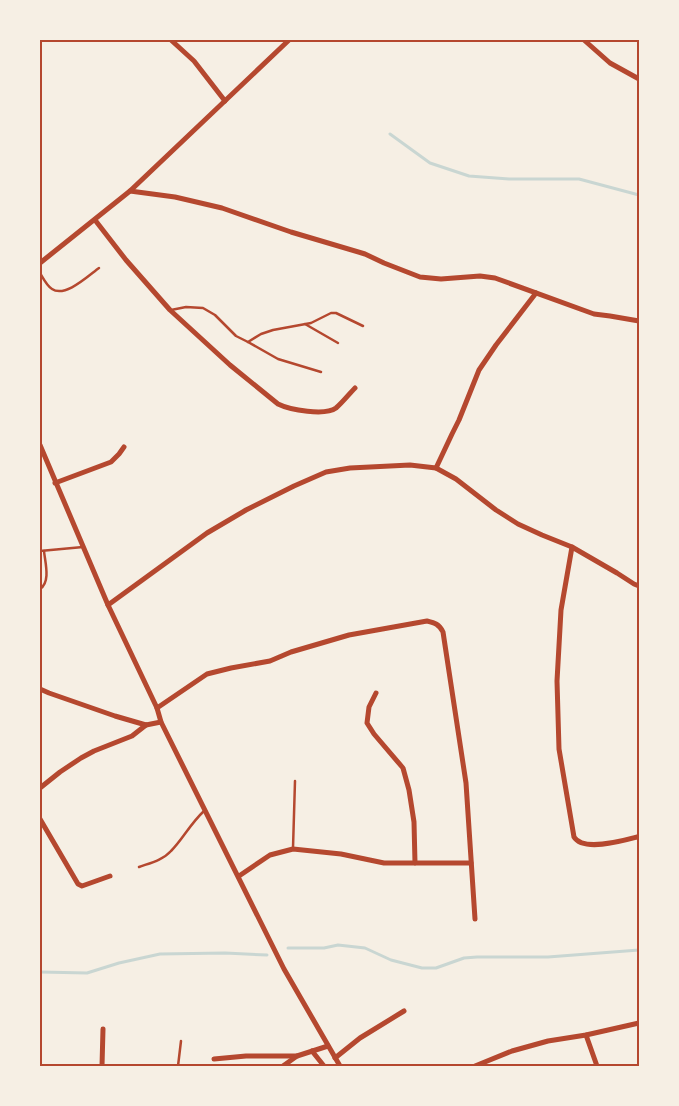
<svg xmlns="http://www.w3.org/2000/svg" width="679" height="1106" font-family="Lato,sans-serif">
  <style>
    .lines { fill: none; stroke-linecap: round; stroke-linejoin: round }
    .stream { stroke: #c9d6d2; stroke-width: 3 }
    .service { stroke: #b5482f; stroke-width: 2.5 }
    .minor { stroke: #b5482f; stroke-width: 5 }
    .neatline { fill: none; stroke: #b5482f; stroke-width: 2 }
  </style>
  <rect width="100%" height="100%" fill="#f6efe4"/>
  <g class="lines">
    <!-- stream -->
    <g class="stream">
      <path d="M390,134L430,163L469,176L509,179H579L639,195"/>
      <path d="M288,948H324L338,945L365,948L391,960L422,968H436L464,958L477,957H548L639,950"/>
      <path d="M40,972L87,973L119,963L160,954L225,953L267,955"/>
    </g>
    <!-- service -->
    <g class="service">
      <path d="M40,273C43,278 47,286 52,289C65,298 88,276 99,268"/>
      <path d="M171,310L186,307L203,308L215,315L236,336L248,342L278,359L321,372"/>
      <path d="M305,324L338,343"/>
      <path d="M248,342L261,334L273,330L311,323L331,313H336L363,326"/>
      <path d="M40,551L83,547"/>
      <path d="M40,589C51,582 45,562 44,551"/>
      <path d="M293,848L295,781"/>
      <path d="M139,867C150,863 163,860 171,851C183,839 190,824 204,811"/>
      <path d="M178,1066L181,1041"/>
    </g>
    <!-- minor -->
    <g class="minor">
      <path d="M171,40L194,61L225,101"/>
      <path d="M584,40L610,63L639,79"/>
      <path d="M130,191L175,197L222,208L291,232L365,254L384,263L420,277L441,279L480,276L495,278L594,314L610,316L639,321"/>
      <path d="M95,220L126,260L170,310L230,365L278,404C290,410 325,416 336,408C343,402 349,394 355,388"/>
      <path d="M40,263L130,191L289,40"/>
      <path d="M40,445L108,605L157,708L161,722L284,969L340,1066"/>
      <path d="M436,468L452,434L459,420L479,370L496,345L536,293"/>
      <path d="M55,483L111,462L119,454L124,447"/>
      <path d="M572,547L561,610L557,681L559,749L574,837C583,852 622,841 637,837"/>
      <path d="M108,605L207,533L246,510L294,486L326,472L350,468L410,465L436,468L456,479L496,510L518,524L542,535L572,547L617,573L634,584L639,586"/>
      <path d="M40,689L49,693L115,716L146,725L161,722"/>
      <path d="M376,693L369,707L367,723L374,734L403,768L409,790L414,822L415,863"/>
      <path d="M157,708L207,674L231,668L270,661L291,652L349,635L427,621C435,623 439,624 443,632L466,783L475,919"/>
      <path d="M40,788L60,772L81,758L94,751L132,736L146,725"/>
      <path d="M40,819L78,884L82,886L110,876"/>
      <path d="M239,876L270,855L293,849L341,854L384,863H471"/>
      <path d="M586,1035L597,1066"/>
      <path d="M312,1051L324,1066"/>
      <path d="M335,1058L360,1038L404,1011"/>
      <path d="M214,1059L246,1056H297"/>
      <path d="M102,1066L103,1029"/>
      <path d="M283,1066L297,1056L328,1046"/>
      <path d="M475,1066L512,1051L548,1041L586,1035L639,1023"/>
    </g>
  </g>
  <!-- border -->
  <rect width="679" height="1106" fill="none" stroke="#f6efe4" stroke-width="82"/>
  <rect x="41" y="41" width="597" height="1024" class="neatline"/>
</svg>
